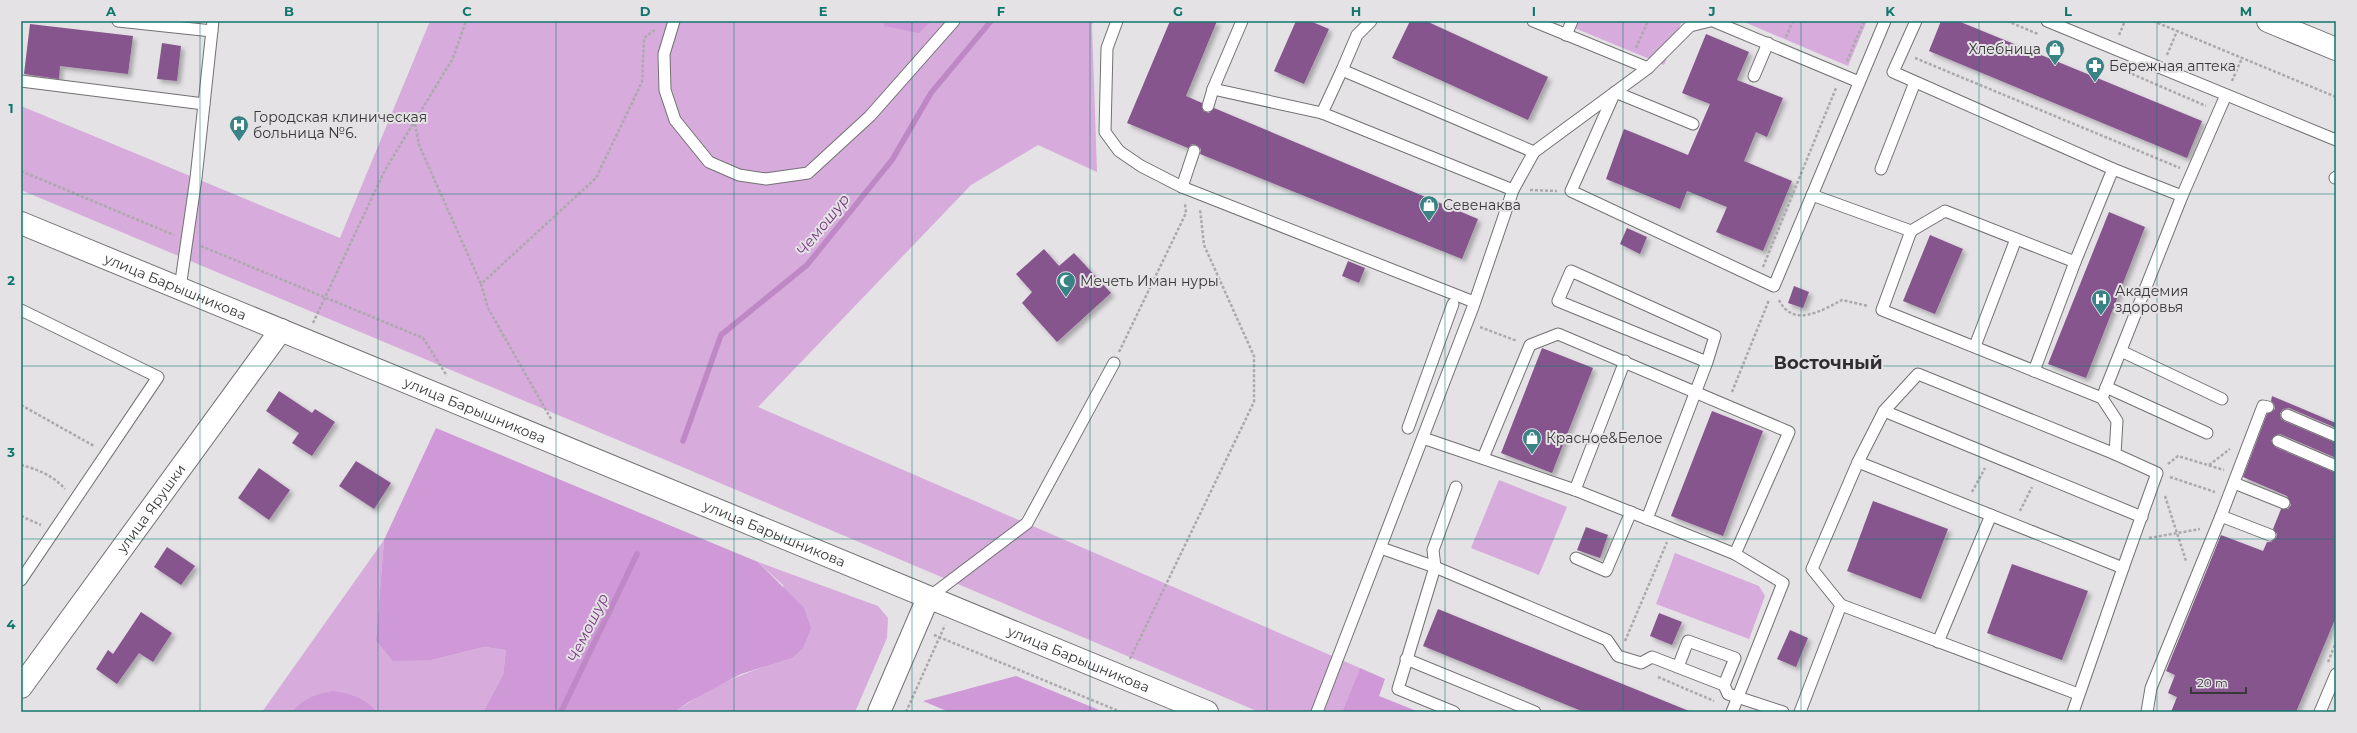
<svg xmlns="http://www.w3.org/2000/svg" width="2357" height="733" font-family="Montserrat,sans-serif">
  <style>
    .green { fill: #d7abdc }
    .forest { fill: #cf98d6 }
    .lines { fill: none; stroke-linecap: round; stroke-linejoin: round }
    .stream { stroke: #be88c5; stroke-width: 5.5 }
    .building { fill: #87548e; filter: url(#shadow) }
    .lane-casing { stroke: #737173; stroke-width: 13 }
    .street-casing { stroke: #737173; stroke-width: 24 }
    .secondary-casing { stroke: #737173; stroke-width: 24 }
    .path { stroke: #aba9ab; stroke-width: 2.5; stroke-dasharray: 3 2; stroke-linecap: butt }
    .lane { stroke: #fff; stroke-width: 11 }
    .street { stroke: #fff; stroke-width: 22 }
    .secondary { stroke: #fff; stroke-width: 22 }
    .grid { fill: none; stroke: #0f766e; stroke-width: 1; stroke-opacity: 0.55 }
    .labels { text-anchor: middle; stroke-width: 4; stroke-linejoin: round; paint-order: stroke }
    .poi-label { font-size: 14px; fill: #393839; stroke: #e4e2e5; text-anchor: start }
    .street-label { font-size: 14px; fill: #393839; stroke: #e4e2e5 }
    .water-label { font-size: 15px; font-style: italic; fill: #7a3883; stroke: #e4e2e5 }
    .district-label { font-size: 18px; font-weight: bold; fill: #2f2d2f; stroke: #e4e2e5 }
    .neatline { fill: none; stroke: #0f766e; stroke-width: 1.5 }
    .grid-label { font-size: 13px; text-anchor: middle; font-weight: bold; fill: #0f766e }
  </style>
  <defs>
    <filter id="shadow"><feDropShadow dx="3.5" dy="3.5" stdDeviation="2" flood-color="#0004"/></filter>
  </defs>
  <rect width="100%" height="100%" fill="#e4e2e5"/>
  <!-- green -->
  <g class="green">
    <path d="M430,21H1094L1092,25L1097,172L1038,145L971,185L758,407L1360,668L1342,712H1259L687,469L21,190V106L340,238Z"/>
    <path d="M1575,21H1682L1664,65L1572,27Z"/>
    <path d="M1742,21H1867L1848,66Z"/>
    <path d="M1499,480L1567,507L1539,575L1471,548Z"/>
    <path d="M384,540L376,640L432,660L484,647L506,650L503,675L483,712H262Z"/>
    <path d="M1675,553L1759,586L1765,596L1749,639L1656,604Z"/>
    <path d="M758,562L878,606L888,618L887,638L855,712H675C711,686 750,670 792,658L783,585Z"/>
  </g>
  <!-- forest -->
  <g class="forest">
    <path d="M883,21H931L919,33L884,26Z"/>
    <path d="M436,428L758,562L804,608L811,628L803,648L792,658L741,674L687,703L675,712H483L503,675L506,650L484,647L432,660L393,661L376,640L384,540Z"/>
    <path d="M1360,668L1385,679L1379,696L1419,712H1342Z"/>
    <path d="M1016,676L1104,712H949L923,701Z"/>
    <path d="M333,691C352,694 364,698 377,712H292C304,698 316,694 333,691Z"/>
  </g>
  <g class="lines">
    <!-- stream -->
    <g class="stream">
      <path d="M683,441L721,335L807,265L892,160L931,93L991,21"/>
      <path d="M561,712L637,554"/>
    </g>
  </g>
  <!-- building -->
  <g class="building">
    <path d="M1170,21H1217L1186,96L1202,103L1203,111L1209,113L1214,108L1478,219L1462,259L1200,154L1201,149L1197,145L1192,144L1188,148L1127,123Z"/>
    <path d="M1296,21H1310L1329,29L1304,84L1274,71Z"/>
    <path d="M1410,21H1426L1548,77L1528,120L1392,58Z"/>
    <path d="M1941,21H1958L2202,121L2187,158L1929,51Z"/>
    <path d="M30,24L133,36L128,74L60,66L59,79L24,74Z"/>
    <path d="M1706,34L1749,52L1737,80L1783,98L1767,137L1756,132L1744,161L1792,181L1763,251L1716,232L1727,207L1687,191L1680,209L1606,179L1624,129L1688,155L1710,104L1682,93Z"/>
    <path d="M162,43L181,46L177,81L157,79Z"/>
    <path d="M2109,212L2145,227L2086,378L2048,364Z"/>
    <path d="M1627,228L1647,237L1640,254L1620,244Z"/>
    <path d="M1930,235L1963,249L1935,314L1903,301Z"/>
    <path d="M1044,249L1059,266L1074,253L1111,293L1057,342L1022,303L1032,292L1016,274Z"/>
    <path d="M1348,261L1365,268L1359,283L1342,276Z"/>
    <path d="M1794,286L1809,292L1803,308L1788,303Z"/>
    <path d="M1542,348L1593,368L1552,473L1501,453Z"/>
    <path d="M279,391L312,413L315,409L335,422L312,456L292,443L299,433L266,411Z"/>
    <path d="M2272,396L2336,423V428L2289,408L2283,409L2280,413L2281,419L2284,421L2336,443V458L2280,434L2274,436L2271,441L2275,447L2336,473V617L2296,712H2171L2177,697L2168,693L2175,675L2166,671L2221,535L2263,551L2267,542H2271L2276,538L2277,534L2273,529L2281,509H2288L2291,505L2287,496L2243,477L2267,414L2275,409L2274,404L2271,401Z"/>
    <path d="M1712,411L1763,431L1723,536L1671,516Z"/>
    <path d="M356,461L391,483L374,509L339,486Z"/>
    <path d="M259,468L290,490L269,520L238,498Z"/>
    <path d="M1873,501L1948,529L1921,599L1847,571Z"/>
    <path d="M1586,527L1608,535L1600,558L1577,550Z"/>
    <path d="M167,547L195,566L181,585L154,567Z"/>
    <path d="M2012,564L2088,591L2062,660L1987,633Z"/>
    <path d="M1438,609L1689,711V712H1584L1423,646Z"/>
    <path d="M141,612L172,633L153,662L139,653L117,684L96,669L108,650L113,654Z"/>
    <path d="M1659,613L1682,622L1672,645L1650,636Z"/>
    <path d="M1790,630L1808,638L1796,667L1777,659Z"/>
  </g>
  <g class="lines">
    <!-- lane casing -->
    <g class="lane-casing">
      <g id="lane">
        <path d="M118,21L212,31"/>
        <path d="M674,21L664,54L665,90L675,120L709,162L739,175L766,179L808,173L870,116L954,21"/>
        <path d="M1117,21L1107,48L1105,132L1119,151L1141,166L1182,187L1474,302"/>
        <path d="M1533,21L1648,68"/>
        <path d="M1713,21L1859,82"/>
        <path d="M1916,21L1893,72L2113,169L2182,196"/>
        <path d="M2047,21L2336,140"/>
        <path d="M1566,35L1572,21"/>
        <path d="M1342,70L1357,35L1371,21"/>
        <path d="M1754,76L1768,43"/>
        <path d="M21,81L204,104"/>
        <path d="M1213,89L1322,113L1513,190"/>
        <path d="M1208,106L1213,89L1242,21"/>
        <path d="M1322,113L1342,70L1534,152"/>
        <path d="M1693,124L1615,92L1571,191L1774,286L1885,21"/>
        <path d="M1881,169L1915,82"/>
        <path d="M2335,178L2336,177"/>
        <path d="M1182,187L1194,151"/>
        <path d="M1812,195L1911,231L1945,211L2075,262L2113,169"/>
        <path d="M1911,231L1882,310L2102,398L2182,196L2226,95"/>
        <path d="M180,288L196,178L213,21"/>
        <path d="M21,310L158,377L21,580"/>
        <path d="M1975,346L2016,239"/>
        <path d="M2121,351L2222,399"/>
        <path d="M2034,371L2075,262"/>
        <path d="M2106,387L2207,433"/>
        <path d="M2102,398L2117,421L2115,454L2157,473L2123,568"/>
        <path d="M1884,411L2142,517"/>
        <path d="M2287,415L2336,436"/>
        <path d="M1408,428L1453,304"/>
        <path d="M1423,438L1575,490L1735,554L1783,583L1732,712"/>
        <path d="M2278,441L2336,466"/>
        <path d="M1483,458L1530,345L1558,334L1789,432L1735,554"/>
        <path d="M1858,462L1884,411L1918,374L2115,454"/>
        <path d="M2234,483L2284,503"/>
        <path d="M1575,490L1625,361"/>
        <path d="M2221,516L2270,535"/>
        <path d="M1647,519L1707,362L1715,336L1571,271L1558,301L1707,362"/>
        <path d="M1381,548L1435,567L1607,640L1618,656L1641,663L1652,657L1724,685L1728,694L1783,712"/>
        <path d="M1576,558L1606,571L1631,512"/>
        <path d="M928,598L1027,523L1114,363"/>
        <path d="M1841,605L2078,694"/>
        <path d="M1938,642L1991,515"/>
        <path d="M1406,659L1535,712"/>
        <path d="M1678,667L1688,641L1735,658L1724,685"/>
        <path d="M1317,712L1473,307L1513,190L1534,152L1648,68L1690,26L1710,21"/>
        <path d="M1454,712L1398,689L1435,567L1433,550L1456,487"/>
        <path d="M1800,712L1841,605L1812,569L1858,462L2123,568L2073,712"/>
        <path d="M2147,712L2151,688L2221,516L2263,406L2268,407"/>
        <path d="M2320,712L2336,674"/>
      </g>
    </g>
    <!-- street casing -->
    <g class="street-casing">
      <g id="street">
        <path id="s1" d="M21,223L1207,712"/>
        <path id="s2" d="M21,687L281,330"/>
        <path d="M879,712L928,598"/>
      </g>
    </g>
    <!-- secondary casing -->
    <g class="secondary-casing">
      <path id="secondary" d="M2268,21L2336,49"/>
    </g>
    <!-- path -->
    <g class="path">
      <path d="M2007,21L2038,34"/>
      <path d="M2153,21L2336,97"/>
      <path d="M2119,35L2125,21"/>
      <path d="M1786,37L1793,21"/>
      <path d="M1636,48L1648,21"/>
      <path d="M2167,55L2177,31"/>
      <path d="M1915,58L2180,168"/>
      <path d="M1847,61L1864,21"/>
      <path d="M2109,64L2206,106"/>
      <path d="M2232,81L2242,58"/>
      <path d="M415,124L419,145L481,284"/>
      <path d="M21,171L174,235"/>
      <path d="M1530,190L1557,191"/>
      <path d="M201,246L423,338L447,376"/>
      <path d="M1763,267L1836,88"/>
      <path d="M1779,300C1793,328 1821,311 1842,300L1868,306"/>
      <path d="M313,323L385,170L453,58L466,21"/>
      <path d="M1480,327L1517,341"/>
      <path d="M1119,352L1186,213L1185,204"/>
      <path d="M1732,392L1769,300"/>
      <path d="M21,405L94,446"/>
      <path d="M551,419L488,308L481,284L596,178L642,82L644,38L656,29"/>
      <path d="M2168,464L2178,456L2224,470"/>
      <path d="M21,465C37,469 54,476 65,489"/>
      <path d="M2209,465L2230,449"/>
      <path d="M2170,477L2215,492"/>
      <path d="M1972,492L1985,468"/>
      <path d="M2165,496L2186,561"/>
      <path d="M2020,511L2032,487"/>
      <path d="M21,516L41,525"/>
      <path d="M2149,538L2200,529"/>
      <path d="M934,635L1121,712"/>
      <path d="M1625,641L1667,542"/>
      <path d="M1130,659L1254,402V356L1204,245L1200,209"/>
      <path d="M2328,662L2336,642"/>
      <path d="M1658,677L1714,701"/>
      <path d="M906,712L945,625"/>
    </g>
    <!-- lane -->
    <use href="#lane" class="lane"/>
    <!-- street -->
    <use href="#street" class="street"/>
    <!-- secondary -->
    <use href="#secondary" class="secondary"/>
  </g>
  <!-- grid -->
  <path class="grid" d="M200,21V712M378,21V712M556,21V712M734,21V712M912,21V712M1090,21V712M1267,21V712M1445,21V712M1623,21V712M1801,21V712M1979,21V712M2157,21V712M21,194H2336M21,366H2336M21,539H2336"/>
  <!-- icons -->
  <defs>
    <g id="shop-pin" transform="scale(1)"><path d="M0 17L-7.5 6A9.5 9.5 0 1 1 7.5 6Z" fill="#3a8385" stroke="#e4e2e5"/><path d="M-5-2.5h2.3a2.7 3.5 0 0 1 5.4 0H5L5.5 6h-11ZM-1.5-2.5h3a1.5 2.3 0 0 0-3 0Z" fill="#fff"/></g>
    <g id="pharmacy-pin" transform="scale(1)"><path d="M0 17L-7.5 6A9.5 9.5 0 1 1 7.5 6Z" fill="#3a8385" stroke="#e4e2e5"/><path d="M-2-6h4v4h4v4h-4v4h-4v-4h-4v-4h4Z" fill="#fff"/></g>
    <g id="hospital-pin" transform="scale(1)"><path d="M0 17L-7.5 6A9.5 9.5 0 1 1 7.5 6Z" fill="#3a8385" stroke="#e4e2e5"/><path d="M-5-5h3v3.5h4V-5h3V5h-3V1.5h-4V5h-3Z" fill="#fff"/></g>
    <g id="mosque-pin" transform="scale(1)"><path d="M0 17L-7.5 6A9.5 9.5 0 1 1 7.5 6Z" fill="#3a8385" stroke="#e4e2e5"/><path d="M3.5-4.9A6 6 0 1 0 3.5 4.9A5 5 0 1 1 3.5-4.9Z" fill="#fff"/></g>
  </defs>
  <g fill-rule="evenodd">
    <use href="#shop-pin" x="2055" y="49"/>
    <use href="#pharmacy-pin" x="2095" y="66"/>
    <use href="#hospital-pin" x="239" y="125"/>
    <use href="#shop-pin" x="1429" y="205"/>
    <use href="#mosque-pin" x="1066" y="281"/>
    <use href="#hospital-pin" x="2101" y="299"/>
    <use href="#shop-pin" x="1532" y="438"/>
  </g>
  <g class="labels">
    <!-- poi labels -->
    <g class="poi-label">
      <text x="2041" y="54" text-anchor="end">Хлебница</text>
      <text x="2109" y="71">Бережная аптека</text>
      <text x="253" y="122">Городская клиническая<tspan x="253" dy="16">больница №6.</tspan></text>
      <text x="1443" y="210">Севенаква</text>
      <text x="1080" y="286">Мечеть Иман нуры</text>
      <text x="2115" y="296">Академия<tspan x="2115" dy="16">здоровья</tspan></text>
      <text x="1546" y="443">Красное&amp;Белое</text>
    </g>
    <!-- street labels -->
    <g class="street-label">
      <text dy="5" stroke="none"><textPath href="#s1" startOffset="167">улица Барышникова</textPath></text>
      <text dy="5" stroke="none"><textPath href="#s1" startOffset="491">улица Барышникова</textPath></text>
      <text dy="5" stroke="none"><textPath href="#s2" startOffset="221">улица Ярушки</textPath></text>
      <text dy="5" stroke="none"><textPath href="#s1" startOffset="815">улица Барышникова</textPath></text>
      <text dy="5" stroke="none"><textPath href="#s1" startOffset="1144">улица Барышникова</textPath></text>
    </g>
    <!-- water labels -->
    <g class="water-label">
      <text transform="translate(823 225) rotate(-51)" y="5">Чемошур</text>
      <text transform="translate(588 628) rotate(-64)" y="5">Чемошур</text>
    </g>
    <!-- district labels -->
    <g class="district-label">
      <text x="1828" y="369">Восточный</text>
    </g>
  </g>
  <!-- border -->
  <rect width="2357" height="733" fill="none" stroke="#e4e2e5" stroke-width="44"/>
  <!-- scale -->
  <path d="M2191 687v6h55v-6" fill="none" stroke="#393839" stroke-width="2"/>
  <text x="2197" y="687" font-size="12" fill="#393839" stroke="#e4e2e5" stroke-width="3" paint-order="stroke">20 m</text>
  <rect x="22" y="22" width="2313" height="689" class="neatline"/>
  <g class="grid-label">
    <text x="111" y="16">A</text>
    <text x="289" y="16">B</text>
    <text x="467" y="16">C</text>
    <text x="645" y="16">D</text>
    <text x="823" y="16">E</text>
    <text x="1001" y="16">F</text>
    <text x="1178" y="16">G</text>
    <text x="1356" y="16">H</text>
    <text x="1534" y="16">I</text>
    <text x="1712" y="16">J</text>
    <text x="1890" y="16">K</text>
    <text x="2068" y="16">L</text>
    <text x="2246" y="16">M</text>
    <text x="11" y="113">1</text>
    <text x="11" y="285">2</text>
    <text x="11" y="457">3</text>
    <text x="11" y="629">4</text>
  </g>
</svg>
